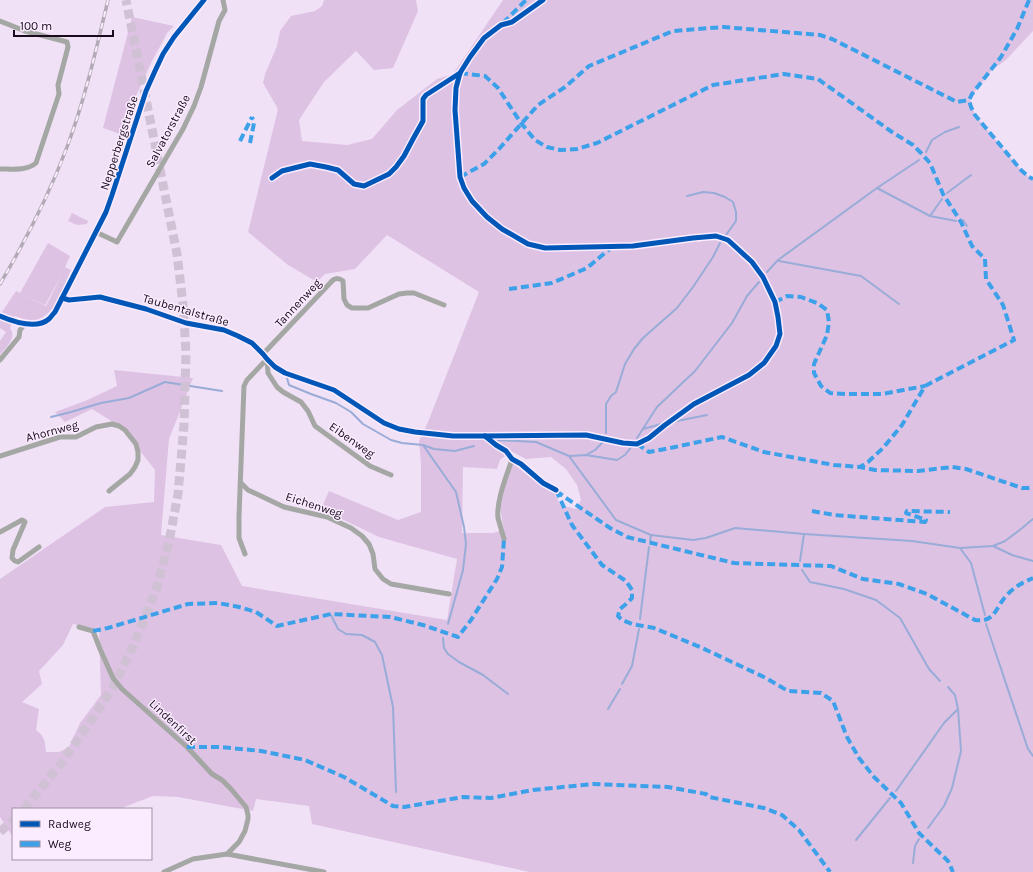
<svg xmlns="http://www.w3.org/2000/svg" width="1033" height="872" font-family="Karla,sans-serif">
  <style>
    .green { fill: #ddc2e4; fill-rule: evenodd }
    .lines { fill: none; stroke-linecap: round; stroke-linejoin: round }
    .stream { stroke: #99acd7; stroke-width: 2 }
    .minor-tunnel { stroke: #d0c1d5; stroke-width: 5; stroke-dasharray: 5 2.5; stroke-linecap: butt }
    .trunk-tunnel { stroke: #d0c1d5; stroke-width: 9; stroke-dasharray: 9 4.5; stroke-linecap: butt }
    .minor { stroke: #a4a7a3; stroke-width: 5 }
    .rail-casing { stroke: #b2abb5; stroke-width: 3.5 }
    .rail { stroke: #fbecff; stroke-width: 2; stroke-dasharray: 6; stroke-linecap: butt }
    .quiet { stroke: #3da1ea; stroke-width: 4; stroke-dasharray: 8 4; stroke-linecap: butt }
    .cycleway-casing { stroke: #fbecff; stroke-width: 8 }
    .cycleway { stroke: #0057b8; stroke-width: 5 }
    .labels { text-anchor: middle; stroke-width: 3; stroke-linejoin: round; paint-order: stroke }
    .street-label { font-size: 12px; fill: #180c1c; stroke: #fbecff }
  </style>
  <rect width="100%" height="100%" fill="#f1e1f6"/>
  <!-- green -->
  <g class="green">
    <path d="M324,0H416L418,11L393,68L374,70L356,51L324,82L299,120L302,141L347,145L372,139L397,110L437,79L453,74L503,0H1033V31L1006,60L993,69L973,94L970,99L975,115L1021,170L1029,177L1033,178V872H529L312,824L309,806L256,799L253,811L178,797L153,796L119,809H13V837L0,817V579L105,507L154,502L155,470L121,427L92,409L65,422L55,412L85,401L117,386L114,370L193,378L169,439L161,535L221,545L242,586L447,620L457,559L379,537L321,509L329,491L398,520L421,512V464L419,441L428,422L479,292L387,235L355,269L325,274L317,282L288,265L248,232L278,109L263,83L265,74L277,46L280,31L291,16L315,11L322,6ZM511,451L526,459L551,457L566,469L577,485L581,500L576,509L560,505L555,493L540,485L511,462L500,508L504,530L493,533H462L463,467L497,469L500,460ZM73,624L99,630L101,695L80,723L69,747L59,752H46C45,741 45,737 36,730L39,709L22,702L42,684L39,671L63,645Z"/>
    <path d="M132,17L174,26L167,33L163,41L152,61L136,96L123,135L103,128Z"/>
    <path d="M72,213L88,221L87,224L77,225L68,221Z"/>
    <path d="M48,243L70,256L65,267L71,270C63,287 54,322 30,320C25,320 19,317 14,316L10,328C17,338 6,347 0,355V341L6,332L0,328V315L16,291L46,306L62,274L45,305L20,293Z"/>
  </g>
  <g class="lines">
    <!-- stream -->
    <g class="stream">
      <path d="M926,152L932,140L945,132L959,127"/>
      <path d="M877,188L919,160"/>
      <path d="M947,193L971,175"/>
      <path d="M687,196L703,192L714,193L725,197L733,202L736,212V221L726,235"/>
      <path d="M930,216L942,199"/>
      <path d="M963,220L967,226"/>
      <path d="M779,261L861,276L899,304"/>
      <path d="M767,272L778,260L877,188L930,216L956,221"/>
      <path d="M287,378L289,385L311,394L336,403L351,412L363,424L391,440L402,443L423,445L434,449L455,451L474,446"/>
      <path d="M51,417L71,412L101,403L129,398L165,382L222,391"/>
      <path d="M672,422L707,415"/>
      <path d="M643,429L665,423"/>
      <path d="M606,433V404L611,396L616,392L625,364L634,349L643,338L677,308L693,287L713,257L720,243"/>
      <path d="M637,438L657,407L695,371L732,323L747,296L759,282"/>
      <path d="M498,440L536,442L569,456L616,520L651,535L693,540L706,538L735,528L804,534L912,541L960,548L993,546L1005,541L1021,529L1033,519"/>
      <path d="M423,445L456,492L464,527L466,544L463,570L448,624"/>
      <path d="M586,455L595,450L603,442"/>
      <path d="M570,456L586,455L617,460L625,455L632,446"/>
      <path d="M650,541L651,535"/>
      <path d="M993,546L1012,555L1033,561"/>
      <path d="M960,548L971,563L985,615"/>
      <path d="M800,561L804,534"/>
      <path d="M802,570L810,582L844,589L876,600L900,618L929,669L940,681"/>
      <path d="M331,615L338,629L346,634L362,635L375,642L382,655L393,707L396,792"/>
      <path d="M640,619L649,547"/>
      <path d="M986,624L1028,749L1033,756"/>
      <path d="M443,638L444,648L448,654L459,662L483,675L508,694"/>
      <path d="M622,684L632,666L639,629"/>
      <path d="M608,709L620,689"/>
      <path d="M896,791L944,723L958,709L955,695L948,687"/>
      <path d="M928,828L944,806L952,788L961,751L958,709"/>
      <path d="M856,840L890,798"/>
      <path d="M913,863L915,846L919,839"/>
    </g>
    <!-- minor-tunnel -->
    <path class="minor-tunnel" d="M0,316L12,321"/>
    <!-- trunk-tunnel -->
    <g class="trunk-tunnel">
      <path d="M24,809L59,766L90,722L112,689L133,647L157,587L169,542L178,494L184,425L186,353L183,304L177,254L126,0"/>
      <path d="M0,832L13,820"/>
    </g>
    <!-- minor -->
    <g class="minor">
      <path d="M0,21L25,31L67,42L68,47L58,85L59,94L36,163C27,171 11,169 0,169"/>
      <path d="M96,232L117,242L183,129L194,106L201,87L219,21L225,10L223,0"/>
      <path d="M62,298L69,300L100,297L146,309L186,323L224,330L238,336L252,343L263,354L267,359L275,367L285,373L334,390L391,426L407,431L431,434L485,436L496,445L506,451L512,459L521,464L543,483L556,490"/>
      <path d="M12,321C23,324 38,327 48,320C51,318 53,314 55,312L106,212L112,195L146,91L155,71L163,54L174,37L204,0"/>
      <path d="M263,354L333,280C337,278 339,278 343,281L344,299L347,305L352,308H368L399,294L407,293H414L444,305"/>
      <path d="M267,359L268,373L277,387L283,392L301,402L308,411L315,426L370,466L391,475"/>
      <path d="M0,360L19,337L20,330L25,324"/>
      <path d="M0,456L60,437H76L96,427L112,424L119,426L125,430L136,444L138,452V460L135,467L130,474L109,491"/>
      <path d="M241,483L248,490L284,507L327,517L351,528L362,536L369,544L373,554L375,569L383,579L391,584L449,594"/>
      <path d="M0,532L22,520L24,521L25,522L13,550L12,558L15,561L18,562L39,547"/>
      <path d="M504,539C502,532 500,525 498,518C496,501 507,475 512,459"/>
      <path d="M245,554L239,538V516L244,386L247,380L267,359"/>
      <path d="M79,627L93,631L100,649L113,678L122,689L187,747L212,774L222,780L231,789L246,807L248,815V819L245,831L239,842L227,854"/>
      <path d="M164,872L193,859L227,854L324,872"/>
    </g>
    <!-- rail casing -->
    <g class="rail-casing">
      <path id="rail" d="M0,284C26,240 49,195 67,147C85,99 96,50 108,0"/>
    </g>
    <!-- rail -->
    <use href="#rail" class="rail"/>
    <!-- quiet -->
    <g class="quiet">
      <path d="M1029,0L1017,29L1001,57L972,94L969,100L971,107L975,115L1021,170L1029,177L1033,179"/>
      <path d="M503,23L526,0"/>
      <path d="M460,73L485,76L498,88L521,123L535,140L547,147L560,150L577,149L597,143L713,85L784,74L818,79L892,132L913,145L921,153L930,163L943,194L961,222L972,246L985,259L986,279L1003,305L1014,340L925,386L902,425L883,448L868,462L860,467"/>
      <path d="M240,141L252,117"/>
      <path d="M250,143L254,123L252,117"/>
      <path d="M460,177L484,164L499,149L538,105L565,87L589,66L673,31L723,27L820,35L832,39L860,53L957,102L969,100"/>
      <path d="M509,289L552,283L587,268L612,247"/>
      <path d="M775,302L787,296L801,297L817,303L827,310L829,322L827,335L814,364V373L821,386L830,393L847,394H882L925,386"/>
      <path d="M637,444L649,452L675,447L722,437L764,452L834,465L860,467L875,470L918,471L952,467L966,469L1022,488H1028L1033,487"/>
      <path d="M556,490L572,525L602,565L626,581L632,590V598L626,604L620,609L618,616L622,620L632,624L654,628L700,647L766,678L788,691L821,693L833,701L847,737L859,758L874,777L901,803L919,833L948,861L953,872"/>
      <path d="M556,491L610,528L627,537L734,563L831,566L863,579L899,584L927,594L975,620C996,623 995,607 1007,595C1015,586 1022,583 1033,578"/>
      <path d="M812,511L834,515L925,522L926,520L906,513L907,511L950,512"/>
      <path d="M93,631L108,628L188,604L218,603L239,607L256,612L277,626L331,614L390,617L423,625L458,637L471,620L497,579L502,567L504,539"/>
      <path d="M187,747H221L261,751L305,760L344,777L393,806L404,807L463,797L491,798L533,790L593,784L668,787L706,794L709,797L764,808L782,815L799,830L830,872"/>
    </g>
    <!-- cycleway casing -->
    <g class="cycleway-casing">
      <g id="cycleway">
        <path d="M272,178L282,171L310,164L326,167L338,170L354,184L364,186L389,174L396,167L404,156L413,139L423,121V99L426,95L460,73"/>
        <path d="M62,298L69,300L100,297L146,309L186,323L224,330L238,336L252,343L263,354L267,359L275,367L285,373L334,390L384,423L399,429L415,432L453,436H485L586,435L623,443L637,444L649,438L665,425L694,404L749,375L764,363L776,346L780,334L778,317L775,302L763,277L752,262L728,240L716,236L693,238L633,246L545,248L528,244L502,229L487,217L472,201L464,188L460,177L455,110L456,88L460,73L470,57L484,38L501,25L512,22L543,0"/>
        <path d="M0,316C14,322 36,330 49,319C51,317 53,314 55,312L106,212L112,195L146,91L155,71L163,54L174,37L204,0"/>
        <path d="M485,436L496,445L506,451L512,459L521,464L543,483L556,490"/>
      </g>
    </g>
    <!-- cycleway -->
    <use href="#cycleway" class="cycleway"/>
  </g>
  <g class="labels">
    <!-- street labels -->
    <g class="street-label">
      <text transform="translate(168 131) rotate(-62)" y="4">Salvatorstraße</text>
      <text transform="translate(119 143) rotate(-72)" y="4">Nepperbergstraße</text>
      <text transform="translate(298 303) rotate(-47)" y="4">Tannenweg</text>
      <text transform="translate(186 310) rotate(16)" y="4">Taubentalstraße</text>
      <text transform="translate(52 431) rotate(-15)" y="4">Ahornweg</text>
      <text transform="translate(352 440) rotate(35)" y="4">Eibenweg</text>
      <text transform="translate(314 505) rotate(18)" y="4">Eichenweg</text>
      <text transform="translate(173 722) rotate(43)" y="4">Lindenfirst</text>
    </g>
  </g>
  <!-- legend -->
  <rect x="12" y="808" width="140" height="52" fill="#fbecff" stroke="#a092a4"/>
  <rect x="20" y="821" width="20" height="6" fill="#0057b8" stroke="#a092a4"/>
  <text x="48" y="828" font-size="12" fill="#180c1c">Radweg</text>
  <rect x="20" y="841" width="20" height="6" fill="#3da1ea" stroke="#a092a4"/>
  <text x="48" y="848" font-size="12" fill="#180c1c">Weg</text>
  <!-- scale -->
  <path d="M14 30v6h99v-6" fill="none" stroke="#180c1c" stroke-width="2"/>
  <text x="20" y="30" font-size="12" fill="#180c1c" stroke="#fbecff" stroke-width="3" paint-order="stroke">100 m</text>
</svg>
